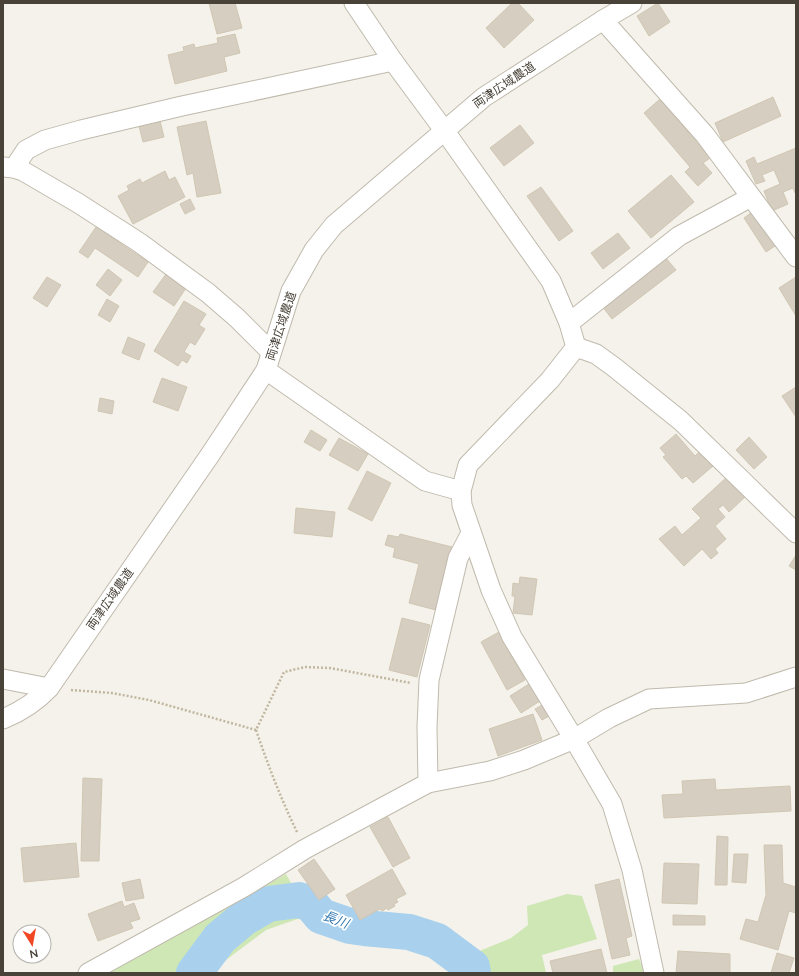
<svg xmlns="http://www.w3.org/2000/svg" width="799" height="976" font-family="Lato,'Noto Sans JP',sans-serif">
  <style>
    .green { fill: #cfe7b5 }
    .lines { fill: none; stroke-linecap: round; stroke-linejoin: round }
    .river { stroke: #a9d1ee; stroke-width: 36 }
    .building { fill: #d6cec0; stroke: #d0c6b3 }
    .minor-casing { stroke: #c0baad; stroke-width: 21 }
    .path { stroke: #c1b69f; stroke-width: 2.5; stroke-dasharray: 2 2; stroke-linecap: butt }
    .minor { stroke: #fff; stroke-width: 19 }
    .labels { text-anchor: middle; stroke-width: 3.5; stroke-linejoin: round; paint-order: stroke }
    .street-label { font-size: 12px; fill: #484238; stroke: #fff }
    .water-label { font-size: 13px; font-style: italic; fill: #347ab1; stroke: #fff }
  </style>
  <rect width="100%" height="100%" fill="#f4f2ea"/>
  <!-- green -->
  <g class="green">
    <path d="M286,874L309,915L266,930L226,960L214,973H109Z"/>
    <path d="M567,894L582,896L597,939L542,955L546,973H484L477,952L511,938L528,925L527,906Z"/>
    <path d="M639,959L645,973H613V966Z"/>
  </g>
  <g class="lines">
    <!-- river -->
    <path class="river" d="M194,973L220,938L244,918L268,904L299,900L311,904L321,916L350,926L364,928L409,932L437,941L472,967L473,973"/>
  </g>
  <!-- building -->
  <g class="building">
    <path d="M209,3H235L242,28L217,34Z"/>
    <path d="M512,3H518L534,20L504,48L486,28Z"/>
    <path d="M658,3L670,22L649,36L637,16Z"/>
    <path d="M235,34L240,53L224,57L227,71L175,84L168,55L184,51L183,47L194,44L195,48L218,43L217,38Z"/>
    <path d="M773,97L781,116L723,142L715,123Z"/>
    <path d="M660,99L710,158L703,163L712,173L698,186L685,172L690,167L644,113Z"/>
    <path d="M160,121L164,137L143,142L139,126Z"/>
    <path d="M206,121L221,193L197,197L193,173L187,175L177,127Z"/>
    <path d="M520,125L534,143L504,166L490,148Z"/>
    <path d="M796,148V192L795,193L793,188L783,192L788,204L772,211L764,191L780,184L774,170L762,175L765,181L756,184L746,161L754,157L757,164Z"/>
    <path d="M165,171L169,180L175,177L185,197L133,224L118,196L129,190L127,186L140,179L142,183Z"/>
    <path d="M671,175L694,202L651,238L628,211Z"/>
    <path d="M541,187L573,231L559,241L527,196Z"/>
    <path d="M190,199L195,209L185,214L180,204Z"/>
    <path d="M752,212L775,246L766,252L744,218Z"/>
    <path d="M96,227L148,262L138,277L95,248L88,258L79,252Z"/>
    <path d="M618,233L630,248L603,269L591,253Z"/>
    <path d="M665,257L676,270L612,319L602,306Z"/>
    <path d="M108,269L122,280L110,296L96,285Z"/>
    <path d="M166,274L186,288L174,306L153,292Z"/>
    <path d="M47,277L61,285L47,307L33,298Z"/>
    <path d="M796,277V316L779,288Z"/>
    <path d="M107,299L119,306L110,322L98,315Z"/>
    <path d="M184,301L206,314L199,325L205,329L195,345L190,342L184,352L191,356L187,363L182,360L178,366L154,351Z"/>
    <path d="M128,337L145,344L139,360L122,353Z"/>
    <path d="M162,378L187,387L178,411L153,402Z"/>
    <path d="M796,387V417L782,396Z"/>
    <path d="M100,398L114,401L112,414L98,411Z"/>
    <path d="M311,430L327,440L320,451L304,442Z"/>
    <path d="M676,434L695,456L700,451L713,466L693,483L686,476L682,479L663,457L666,455L660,448Z"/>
    <path d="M749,437L767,457L754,469L736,450Z"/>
    <path d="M339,438L368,454L358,471L329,455Z"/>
    <path d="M367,471L391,483L372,521L348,509Z"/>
    <path d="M727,477L745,497L729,512L723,505L718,509L725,517L715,526L726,539L715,549L718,553L711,559L702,549L684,566L659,539L675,526L682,535L701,518L692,509Z"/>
    <path d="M296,508L335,512L332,537L294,533Z"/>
    <path d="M400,534L452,547L436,610L409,603L419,564L393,557L395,548L385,545L388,535L399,537Z"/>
    <path d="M796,555V570L789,566Z"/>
    <path d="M520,577L537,579L532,615L513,613L515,596H512L513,583L519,584Z"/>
    <path d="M402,618L430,625L417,677L389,670Z"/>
    <path d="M499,632L525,680L507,690L481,642Z"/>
    <path d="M529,684L540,701L521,713L510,696Z"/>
    <path d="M544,704L551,715L542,720L535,709Z"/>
    <path d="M533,714L542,740L498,756L489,729Z"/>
    <path d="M83,778L102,779L99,861H81Z"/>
    <path d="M715,779L716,790L790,786L791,811L664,818L662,795L683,794L682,781Z"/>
    <path d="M388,817L410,858L393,867L370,827Z"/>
    <path d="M717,836L728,837L727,885H715Z"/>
    <path d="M76,843L79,877L24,882L21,848Z"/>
    <path d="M764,845H782L783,883L796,887V913L789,911L778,950L740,939L746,919L758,922L766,895Z"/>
    <path d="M734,854H748L746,883L732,882Z"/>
    <path d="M314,859L335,889L319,900L298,870Z"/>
    <path d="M664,863L699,864L697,904L662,903Z"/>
    <path d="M392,869L406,894L396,899L398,902L394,904L395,906L388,910L387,908L382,911L380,909L360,920L346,895Z"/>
    <path d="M140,879L144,898L126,901L122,883Z"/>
    <path d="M619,879L632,936L626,938L630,955L612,959L595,885Z"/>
    <path d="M122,901L124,907L134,903L140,919L130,922L133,928L98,941L88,914Z"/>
    <path d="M673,915L705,916V925H673Z"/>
    <path d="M601,949L607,973H553L550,961Z"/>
    <path d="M678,951L730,954V973H676Z"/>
    <path d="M777,953L794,958L789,973H771Z"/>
  </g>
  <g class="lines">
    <!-- minor casing -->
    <g class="minor-casing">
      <g id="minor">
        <path d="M354,3L393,61L444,130L551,281L569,323L576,347"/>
        <path d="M603,20L705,135L796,257"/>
        <path d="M3,167L14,168L23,171L78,203L140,243L208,293L237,318L271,352"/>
        <path d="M14,168L26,150L45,140L81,130L182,106L393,61"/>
        <path d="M569,323L679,236L751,197"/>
        <path d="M576,347L550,380L468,465L461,491L462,505L491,590L512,637L574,739L612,804L632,870L654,973"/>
        <path d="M576,347L596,354L614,367L681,421L796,533"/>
        <path d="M266,370L425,481L461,491"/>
        <path d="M3,679L49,688"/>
        <path d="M3,719C20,712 36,702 49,688L210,455L266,370L291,291L314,250L334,225L484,97L603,20L632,3"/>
        <path d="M428,783L427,727L429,680L458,558L471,533"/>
        <path d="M88,973L244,887L305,849L428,783L490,771L524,760L574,739L609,718L649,699L746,693L796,677"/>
      </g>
    </g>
    <!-- path -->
    <g class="path">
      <path d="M71,690L112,693L149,700L256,730"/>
      <path d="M297,832C281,799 268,765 256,730L284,672L305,667L330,668L411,683"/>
    </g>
    <!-- minor -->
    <use href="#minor" class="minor"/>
  </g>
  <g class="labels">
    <!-- street labels -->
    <g class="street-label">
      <text transform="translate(504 85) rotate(-34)" y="4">両津広域農道</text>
      <text transform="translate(281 326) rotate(-72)" y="4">両津広域農道</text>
      <text transform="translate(110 599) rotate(-55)" y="4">両津広域農道</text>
    </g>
    <!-- water labels -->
    <g class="water-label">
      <text transform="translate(336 919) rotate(21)" y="5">長川</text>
    </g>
  </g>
  <!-- border -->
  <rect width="799" height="976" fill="none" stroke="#484238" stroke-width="8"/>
  <!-- north arrow -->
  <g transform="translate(32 944) rotate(169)"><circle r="19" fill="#ffffff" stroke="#b6b3af"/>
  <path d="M0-3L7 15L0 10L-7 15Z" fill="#f24724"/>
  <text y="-6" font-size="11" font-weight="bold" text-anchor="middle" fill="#484238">N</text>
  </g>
</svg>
